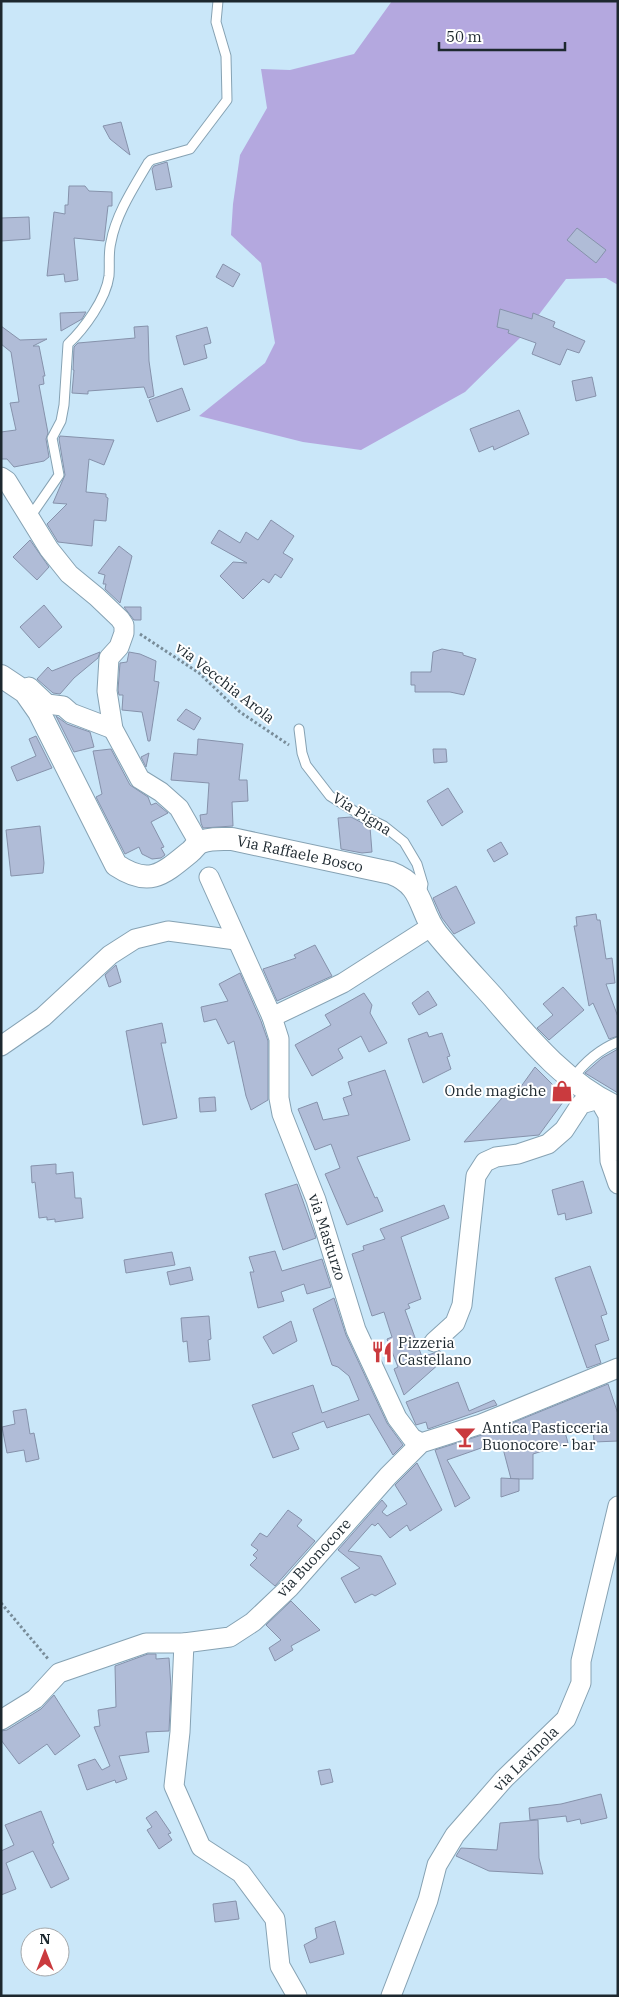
<svg xmlns="http://www.w3.org/2000/svg" width="619" height="1997" font-family="'IBM Plex Serif',serif">
  <style>
    .green { fill: #b4a8df }
    .building { fill: #b0bcd7; stroke: #8692ab }
    .lines { fill: none; stroke-linecap: round; stroke-linejoin: round }
    .service-casing { stroke: #86a2b3; stroke-width: 11 }
    .minor-casing { stroke: #86a2b3; stroke-width: 21 }
    .tertiary-casing { stroke: #86a2b3; stroke-width: 24 }
    .path { stroke: #788c99; stroke-width: 3; stroke-dasharray: 2.5 2.5; stroke-linecap: butt }
    .service { stroke: #fff; stroke-width: 9 }
    .minor { stroke: #fff; stroke-width: 19 }
    .tertiary { stroke: #fff; stroke-width: 22 }
    .labels { text-anchor: middle; stroke-width: 4; stroke-linejoin: round; paint-order: stroke }
    .street-label { font-size: 15px; fill: #1d282f; stroke: #fff }
    .poi-label { font-size: 15px; fill: #1d282f; stroke: #fff; text-anchor: start }
  </style>
  <rect width="100%" height="100%" fill="#cae7f9"/>
  <!-- green -->
  <path class="green" d="M392,1H618V285L606,278L566,279L525,333L465,392L361,450L303,442L199,416L265,363L275,343L261,263L231,235L233,204L240,155L267,108L261,69L290,70L354,54Z"/>
  <!-- building -->
  <g class="building">
    <path d="M121,122L130,155L110,139L103,126Z"/>
    <path d="M167,162L172,187L156,190L152,169L154,166Z"/>
    <path d="M69,186H85L89,191L112,192V206H108L104,241L74,238L78,280L65,282L64,274L47,276L54,212L65,214V205H68Z"/>
    <path d="M29,217L30,239L1,241V218Z"/>
    <path d="M577,228L606,250L596,263L567,240Z"/>
    <path d="M223,264L240,274L233,287L216,277Z"/>
    <path d="M500,309L532,319L533,313L555,322L553,327L585,341L579,353L567,349L560,365L532,354L536,343L508,333L509,330L497,327Z"/>
    <path d="M86,312L82,319L61,331L60,313Z"/>
    <path d="M1,326L20,340L47,339L33,346H39L45,376H43L44,384L39,385L48,433L46,439L49,457L44,461L14,467L7,459H1V432L16,430L10,403L19,402L11,352L1,344Z"/>
    <path d="M148,326L149,361L154,396L148,398L144,387L88,391V394L72,393L74,370H73L74,347L78,343L135,338L134,327Z"/>
    <path d="M207,327L211,343L204,345L207,358L184,365L176,336Z"/>
    <path d="M592,377L596,396L576,401L572,381Z"/>
    <path d="M182,388L190,410L157,422L149,400Z"/>
    <path d="M519,410L529,434L494,450L493,446L479,452L470,429Z"/>
    <path d="M60,436L114,440L104,465L89,459L86,492L106,494V497L108,498L106,521L94,520L92,546L58,542L47,524L67,504L53,503L65,475L59,439Z"/>
    <path d="M271,520L294,536L283,553L293,559L281,578L275,574L269,583L263,579L243,599L220,576L233,562L247,563L211,543L219,530L240,543L246,532L258,540Z"/>
    <path d="M30,540L49,567L37,580L13,557Z"/>
    <path d="M119,546L132,556L120,603L105,589L106,584H103L105,575L98,573Z"/>
    <path d="M44,605L62,627L39,648L20,627Z"/>
    <path d="M124,607H141V620H134Z"/>
    <path d="M442,649L463,653V655L476,659L464,695L450,692H415V685H411V672H431L433,652Z"/>
    <path d="M100,652L98,658L74,678L60,694L53,693L37,679L48,667L52,671Z"/>
    <path d="M129,652L140,654L156,661L154,681L159,682L150,741H148L142,712L122,710L123,695H119L118,690L120,663L127,662Z"/>
    <path d="M186,709L201,718L194,730L177,720Z"/>
    <path d="M56,716L67,724L90,732L94,747L74,752Z"/>
    <path d="M36,736L52,768L17,781L11,767L36,756L29,739Z"/>
    <path d="M198,739L243,744L239,780H247L248,801L232,802L233,826L203,828L201,823L200,815L207,814L209,783L171,780L174,753L197,755Z"/>
    <path d="M111,749L130,785L148,797L151,805L156,803L168,813L151,822L164,847L161,848L165,855L161,858L152,859L142,854L139,847L125,854L96,797L102,794L93,751Z"/>
    <path d="M433,749H446L447,762L434,763Z"/>
    <path d="M149,753L146,767L141,757Z"/>
    <path d="M448,788L463,812L442,826L427,801Z"/>
    <path d="M351,817L370,827L372,852L362,853L341,849L338,818Z"/>
    <path d="M40,826L44,863L43,873L11,876L6,830Z"/>
    <path d="M501,842L508,854L494,862L487,850Z"/>
    <path d="M456,886L475,923L454,934L442,918L433,898Z"/>
    <path d="M596,914L597,920H600L606,959L612,958L615,983L606,984L618,1017V1036L609,1039L593,1003L589,1006L574,926H577L576,917Z"/>
    <path d="M315,945L332,976L277,1001L263,969L296,958L294,955Z"/>
    <path d="M116,965L121,982L109,987L105,975Z"/>
    <path d="M240,973L261,1021L268,1041V1100L251,1110L246,1096L234,1041L228,1044L216,1019L204,1022L201,1007L228,1001L219,984Z"/>
    <path d="M563,987L584,1010L549,1040L537,1028L553,1015L543,1004Z"/>
    <path d="M428,991L437,1005L419,1015L412,1003Z"/>
    <path d="M364,993L372,1005L370,1013L387,1043L369,1052L361,1036L338,1049L343,1058L312,1076L295,1045L331,1025L325,1015Z"/>
    <path d="M162,1023L166,1043H161L177,1118L143,1125L126,1031Z"/>
    <path d="M427,1032L429,1037L442,1033L450,1056L447,1057L451,1069L423,1083L408,1039Z"/>
    <path d="M618,1049V1093L585,1073L602,1058Z"/>
    <path d="M535,1067L566,1098L539,1135L464,1142L508,1091L515,1095Z"/>
    <path d="M385,1070L410,1140L357,1157L375,1198L377,1197L383,1211L347,1225L325,1174L340,1168L331,1144L315,1150L298,1109L317,1102L323,1120L349,1115L343,1098L352,1095L348,1082Z"/>
    <path d="M215,1097L216,1111L200,1112L199,1098Z"/>
    <path d="M56,1164V1174L73,1172L75,1198H81L83,1218L55,1222V1219L47,1220V1217L39,1218L35,1182L32,1183L31,1166Z"/>
    <path d="M583,1181L592,1213L566,1220L565,1213L558,1215L552,1190Z"/>
    <path d="M297,1184L316,1238L283,1250L265,1194Z"/>
    <path d="M444,1205L449,1218L401,1237L421,1299L408,1304L410,1308L405,1310L422,1357L440,1351V1363L404,1395L394,1369L398,1367L387,1339L392,1337L384,1312L372,1316L352,1254L364,1250L363,1246L385,1239L380,1229Z"/>
    <path d="M275,1251L282,1271L322,1259L331,1287L307,1294L304,1284L281,1292L284,1301L258,1308L250,1272H254L249,1257Z"/>
    <path d="M172,1252L175,1265L126,1273L124,1260Z"/>
    <path d="M590,1266L607,1314L601,1316L609,1340L595,1345L601,1363L587,1368L555,1278Z"/>
    <path d="M190,1267L193,1280L170,1285L167,1272Z"/>
    <path d="M334,1298L346,1335L387,1423L403,1445L393,1455L369,1414L327,1428L324,1421L292,1433L299,1449L273,1458L252,1405L313,1385L322,1413L359,1400L349,1376L338,1367L332,1365L313,1309Z"/>
    <path d="M209,1316L211,1339L208,1340L210,1360L189,1362L187,1341L183,1342L181,1318Z"/>
    <path d="M291,1321L297,1341L273,1354L263,1337Z"/>
    <path d="M458,1382L469,1411L494,1400L497,1405L428,1429L426,1422L416,1425L406,1402Z"/>
    <path d="M608,1384L618,1414V1441L594,1442L593,1424L565,1432L568,1443L533,1454V1479H511L501,1441L447,1460L470,1498L455,1507L435,1450L485,1434Z"/>
    <path d="M26,1409L30,1434L34,1433L39,1459L26,1462L24,1450L7,1453L2,1427L15,1424L13,1411Z"/>
    <path d="M417,1463L442,1510L410,1531L407,1525L390,1538L378,1523L375,1526L372,1524L348,1551L381,1556L396,1584L375,1596L372,1594L355,1603L341,1578L360,1568L338,1550L382,1500L387,1506L382,1512L387,1516L407,1504L395,1485Z"/>
    <path d="M501,1478L519,1479V1491L501,1497Z"/>
    <path d="M288,1510L302,1520L297,1526L315,1541L275,1586L250,1565L257,1558L253,1555L258,1550L251,1545L260,1533L267,1537Z"/>
    <path d="M291,1601L320,1630L291,1646L293,1650L275,1661L269,1648L281,1640L266,1625Z"/>
    <path d="M148,1654H156V1659L169,1658L171,1688L169,1731L146,1732L149,1752L119,1756L127,1779L116,1783L115,1780L87,1790L78,1765L95,1759L102,1770L110,1766L94,1727L100,1726L98,1710L116,1707L115,1666Z"/>
    <path d="M54,1695L80,1736L55,1755L47,1744L19,1764L1,1740V1731L7,1730L41,1709Z"/>
    <path d="M330,1769L333,1782L321,1785L318,1771Z"/>
    <path d="M601,1794L607,1818L581,1824L580,1819L567,1822L566,1816L530,1820L529,1808L561,1804Z"/>
    <path d="M41,1811L54,1843L52,1844L69,1879L51,1888L33,1851L6,1863L16,1889L1,1895V1851L14,1845L5,1825Z"/>
    <path d="M156,1811L171,1833L168,1834L172,1840L159,1849L147,1830L152,1827L146,1818Z"/>
    <path d="M538,1820L539,1858L543,1874L489,1871L456,1856L461,1848L497,1850L500,1823Z"/>
    <path d="M236,1901L239,1919L215,1922L213,1904Z"/>
    <path d="M335,1921L344,1954L310,1963L304,1945L317,1938L315,1928Z"/>
  </g>
  <g class="lines">
    <!-- service casing -->
    <g class="service-casing">
      <g id="service">
        <path d="M30,517L59,475L52,438L61,421L64,405L68,344C84,329 106,299 109,276C110,265 108,253 111,242C116,214 134,187 148,163L151,160L190,149L227,100L226,56L216,22L218,1"/>
        <path d="M299,729L302,753L306,765L330,796L359,814L384,826L404,842L417,864L423,884L421,894"/>
        <path d="M572,1079C584,1063 600,1049 618,1042"/>
      </g>
    </g>
    <!-- minor casing -->
    <g class="minor-casing">
      <g id="minor">
        <path d="M1,477L7,481L49,549L69,574L97,597L120,619L124,625V633L119,647L109,658L107,691L113,729L140,779L161,792L179,808L199,843"/>
        <path d="M29,687L47,704L63,706L71,713L113,729"/>
        <path d="M209,877L272,1017L279,1039V1098L282,1114L316,1200L356,1330L397,1418L412,1438L421,1443"/>
        <path d="M272,1017L343,983L432,926"/>
        <path d="M1,1046L43,1017L110,955L135,939L168,931L236,940"/>
        <path d="M434,1342L455,1323L462,1305L476,1176L485,1162L496,1157L518,1154L548,1144L564,1130L581,1104L599,1099L608,1115L610,1161L618,1184"/>
        <path d="M184,1643L180,1732L174,1786L201,1847L241,1873L275,1919L280,1966L297,1996"/>
        <path d="M1,1720L35,1699L59,1673L146,1643H184L230,1637L253,1622L290,1587L388,1476L421,1443L481,1424L618,1368"/>
        <path d="M391,1996L428,1900L437,1865L455,1835L504,1779L566,1719L581,1683V1661L618,1506"/>
      </g>
    </g>
    <!-- tertiary casing -->
    <g class="tertiary-casing">
      <path id="tertiary" d="M1,676L25,692L39,712L116,865C149,887 162,875 190,852C194,849 196,844 201,842C211,838 221,839 232,839L391,873C425,886 418,910 437,934C455,956 474,976 493,997C529,1039 566,1084 618,1108"/>
    </g>
    <!-- path -->
    <g class="path">
      <path d="M140,634L199,673L240,712L289,745"/>
      <path d="M1,1603L49,1660"/>
    </g>
    <!-- service -->
    <use href="#service" class="service"/>
    <!-- minor -->
    <use href="#minor" class="minor"/>
    <!-- tertiary -->
    <use href="#tertiary" class="tertiary"/>
  </g>
  <!-- icons -->
  <defs>
    <g id="shop-bare" transform="scale(1.725)"><path d="M-5-2.5h2.3a2.7 3.5 0 0 1 5.4 0H5L5.5 6h-11ZM-1.5-2.5h3a1.5 2.3 0 0 0-3 0Z" fill="#ca3a3e" stroke="#fff" stroke-width="2.5" paint-order="stroke"/></g>
    <g id="restaurant-bare" transform="scale(1.725)"><path d="M-5-6h1v4h1v-4h1v4h1v-4h1v5L-1.5 .5V6h-2V.5L-5-1ZM5-6V6H3V1.5H1.5Q1.5-4 5-6Z" fill="#ca3a3e" stroke="#fff" stroke-width="2.5" paint-order="stroke"/></g>
    <g id="bar-bare" transform="scale(1.725)"><path d="M-6-5H6L.8 .8V4.5H3.5V6h-7V4.5H-.8V.8Z" fill="#ca3a3e" stroke="#fff" stroke-width="2.5" paint-order="stroke"/></g>
  </defs>
  <g fill-rule="evenodd">
    <use href="#shop-bare" x="562" y="1091"/>
    <use href="#restaurant-bare" x="382" y="1352"/>
    <use href="#bar-bare" x="465" y="1437"/>
  </g>
  <g class="labels">
    <!-- street labels -->
    <g class="street-label">
      <text transform="translate(225 683) rotate(38)" y="5">via Vecchia Arola</text>
      <text transform="translate(362 814) rotate(32)" y="5">Via Pigna</text>
      <text transform="translate(300 854) rotate(12)" y="5">Via Raffaele Bosco</text>
      <text transform="translate(327 1237) rotate(72)" y="5">via Masturzo</text>
      <text transform="translate(314 1558) rotate(-47)" y="5">via Buonocore</text>
      <text transform="translate(526 1759) rotate(-45)" y="5">via Lavinola</text>
    </g>
    <!-- poi labels -->
    <g class="poi-label">
      <text x="546" y="1096" text-anchor="end">Onde magiche</text>
      <text x="398" y="1348">Pizzeria<tspan x="398" dy="17">Castellano</tspan></text>
      <text x="482" y="1433">Antica Pasticceria<tspan x="482" dy="17">Buonocore - bar</tspan></text>
    </g>
  </g>
  <!-- border -->
  <rect width="619" height="1997" fill="none" stroke="#1d282f" stroke-width="5"/>
  <!-- north arrow -->
  <g transform="translate(45 1952)"><circle r="24" fill="#ffffff" stroke="#a5a9ac"/>
  <path d="M0-4L9 19L0 12L-9 19Z" fill="#ca3a3e"/>
  <text y="-8" font-size="14" font-weight="bold" text-anchor="middle" fill="#1d282f">N</text>
  </g>
  <!-- scale -->
  <path d="M439 42v8h126v-8" fill="none" stroke="#1d282f" stroke-width="2.5"/>
  <text x="446" y="42" font-size="15" fill="#1d282f" stroke="#ffffff" stroke-width="4" paint-order="stroke">50 m</text>
</svg>
